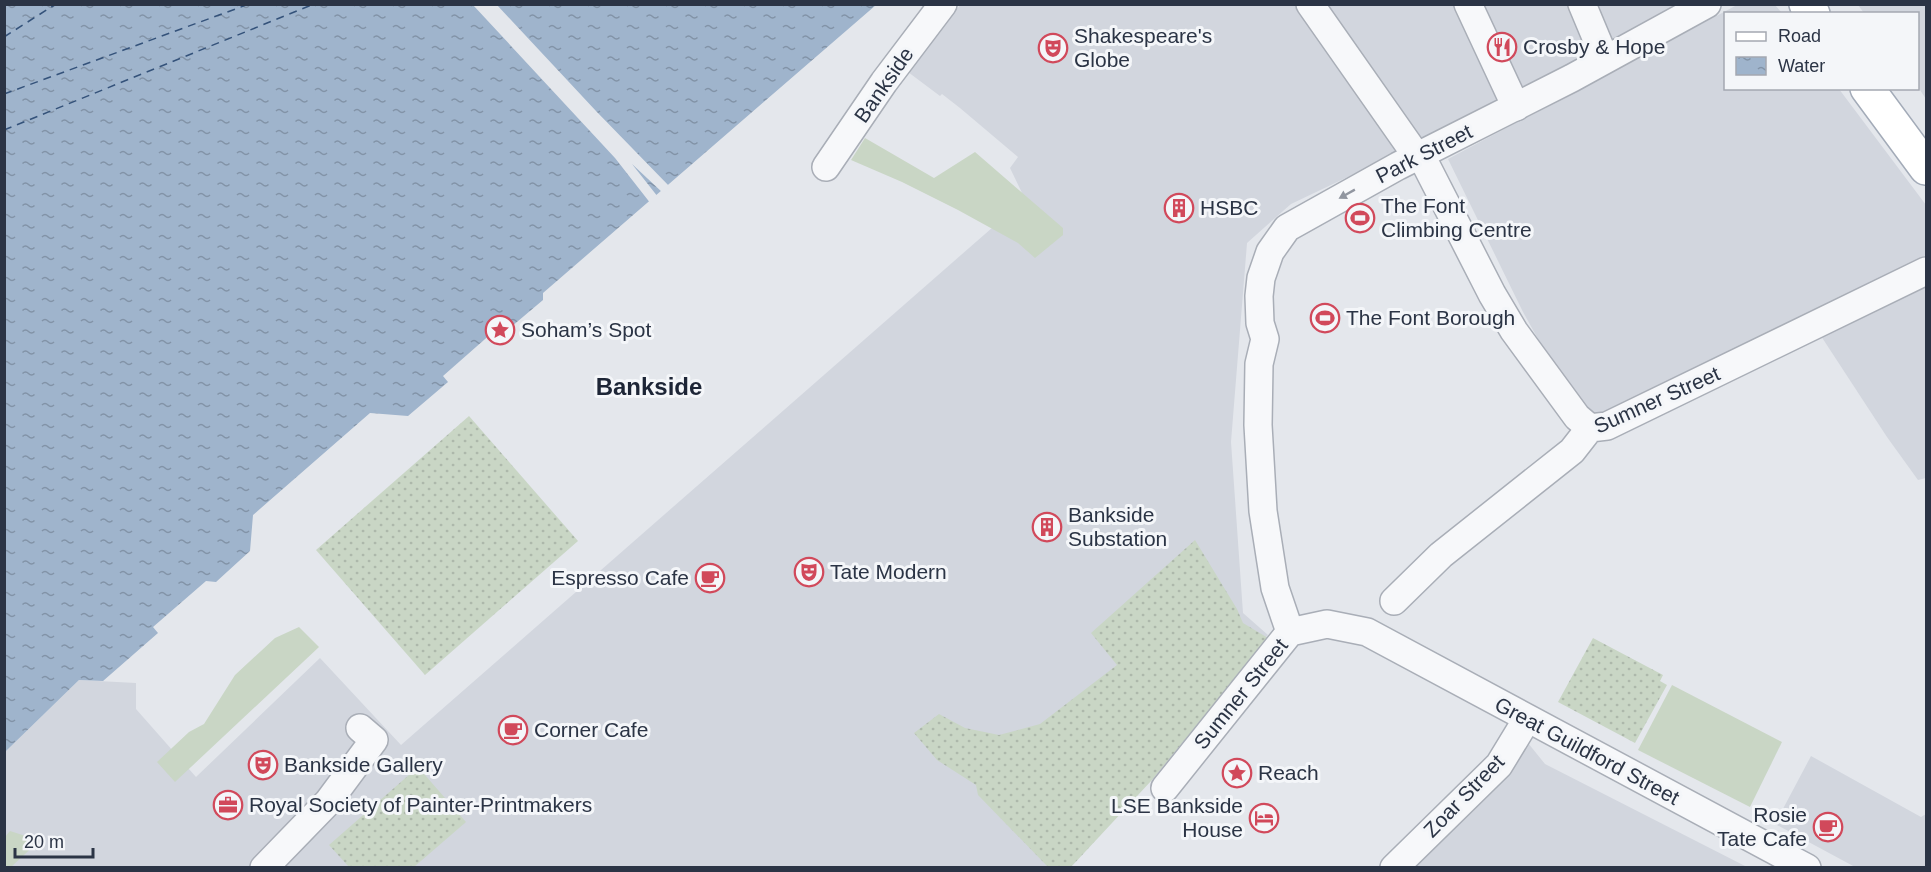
<svg xmlns="http://www.w3.org/2000/svg" width="1931" height="872" font-family="Arial,sans-serif">
  <style>
    .built { fill: #d2d6de }
    .grass { fill: url(#grass-dots) }
    .garden { fill: #c9d6c5 }
    .water { fill: url(#water-ripples) }
    .pier { fill: #e4e7ec }
    .lines { fill: none; stroke-linecap: round; stroke-linejoin: round }
    .ferry { stroke: #34527a; stroke-width: 1.5; stroke-dasharray: 8 6; stroke-linecap: butt }
    .street-casing { stroke: #a9aeb7; stroke-width: 30 }
    .primary-casing { stroke: #a3abb8; stroke-width: 36 }
    .street { stroke: #f7f8fa; stroke-width: 27 }
    .primary { stroke: #fff; stroke-width: 33 }
    .oneway { fill: #9196a0 }
    .labels { text-anchor: middle; stroke-width: 6; stroke-linejoin: round; paint-order: stroke }
    .poi-label { font-size: 21px; fill: #2b3445; stroke: #f4f6f9; text-anchor: start }
    .street-label { font-size: 21px; fill: #2b3445; stroke: #f4f6f9 }
    .quarter-label { font-size: 24px; font-weight: bold; fill: #1d2536; stroke: #f4f6f9 }
  </style>
  <defs>
    <pattern id="grass-dots" width="8" height="8" patternUnits="userSpaceOnUse" patternTransform="scale(1.5)"><rect width="8" height="8" fill="#c9d6c5"/><path d="M2 2h.1M6 6h.1" fill="none" stroke="#adb8ab" stroke-width="1.8" stroke-linecap="round"/></pattern>
    <pattern id="water-ripples" width="26" height="14" patternUnits="userSpaceOnUse" patternTransform="scale(1.5)"><rect width="26" height="14" fill="#9fb4cc"/><path d="M2 4q2-2 4 0t4 0M15 11q2-2 4 0t4 0" fill="none" stroke="#8293a7"/></pattern>
  </defs>
  <rect width="100%" height="100%" fill="#e4e7ec"/>
  <!-- built -->
  <g class="built">
    <path d="M960,5H1679L1605,48L1419,143L1291,204L1247,243L1231,442L1243,613L1268,635L1059,864L1061,867L5,868V752L79,680L136,683V709L196,777L320,658L401,745L1025,199L1010,168L1018,157L960,108L942,94L940,96L908,72Z"/>
    <path d="M1737,5H1775L1782,13L1726,14V88L1839,89L1926,205V255L1592,423L1572,400L1523,312L1448,159Z"/>
    <path d="M1858,5H1926V99L1918,87V14L1864,13Z"/>
    <path d="M1926,284V478L1918,480L1887,437L1821,336Z"/>
    <path d="M1528,743L1545,764L1747,867L1403,868Z"/>
    <path d="M1811,756L1921,817L1926,814V867H1855L1775,824Z"/>
  </g>
  <!-- grass -->
  <g class="grass">
    <path d="M469,416L578,541L425,675L316,550Z"/>
    <path d="M1195,540L1237,609L1243,623L1268,638L1152,780L1071,867H1048L978,795L976,785L937,760L914,733L939,714L965,728L999,735L1040,724L1117,665L1091,633Z"/>
    <path d="M1593,638L1663,675L1660,681L1667,685L1635,743L1558,702Z"/>
    <path d="M418,767L466,822L414,867H349L329,845Z"/>
  </g>
  <!-- garden -->
  <g class="garden">
    <path d="M865,138L934,178L975,152L1063,228V235L1035,258L1018,243L958,210L902,182L851,160Z"/>
    <path d="M299,627L319,647L175,782L157,762L189,732L204,724L235,675L275,638Z"/>
    <path d="M1672,685L1782,742L1750,807L1638,750Z"/>
    <path d="M10,831L35,839L38,842L11,867H5V837Z"/>
  </g>
  <!-- water -->
  <path class="water" d="M5,5H876L543,293V300L511,327L501,325L443,376L448,382L408,416L370,413L253,515L250,551L216,582L206,581L153,627L158,633L103,681L79,680L5,752Z"/>
  <!-- pier -->
  <path class="pier" d="M473,5H497L596,111L670,187L663,193L632,164L658,197L651,204L615,158Z"/>
  <g class="lines">
    <!-- ferry -->
    <g class="ferry">
      <path d="M4,37L56,4"/>
      <path d="M4,94L249,4"/>
      <path d="M4,130L314,4"/>
    </g>
    <!-- street casing -->
    <g class="street-casing">
      <g id="street">
        <path d="M1310,4L1411,148L1426,165L1492,294L1514,331L1577,417L1590,428"/>
        <path d="M1468,4L1516,107"/>
        <path d="M1582,4L1605,59"/>
        <path d="M826,167L884,82L943,4"/>
        <path d="M1394,601L1441,555L1572,451L1590,428L1607,426L1926,271"/>
        <path d="M1290,632L1275,588L1263,511L1258,425L1259,364L1265,339L1260,323L1259,296L1261,278L1270,252L1287,228L1398,166L1572,78L1707,4"/>
        <path d="M1165,788L1290,632L1327,624L1367,632L1807,868"/>
        <path d="M264,868L328,802L374,740L360,728"/>
        <path d="M1394,868L1499,765L1527,719"/>
      </g>
    </g>
    <!-- primary casing -->
    <g class="primary-casing">
      <g id="primary">
        <path d="M1806,4L1813,14"/>
        <path d="M1867,88L1926,168"/>
      </g>
    </g>
    <!-- street -->
    <use href="#street" class="street"/>
    <!-- primary -->
    <use href="#primary" class="primary"/>
  </g>
  <!-- one-way arrows -->
  <defs><path id="oneway-solid" d="M-6-.8H1V-3.2L6.5 0L1 3.2V.8H-6Z" transform="scale(1.5)"/></defs>
  <use class="oneway" href="#oneway-solid" transform="translate(1347 194) rotate(151)"/>
  <!-- icons -->
  <defs>
    <g id="restaurant-ring" transform="scale(1.5)"><circle r="9.5" fill="#f4f6f9" stroke="#d1495b" stroke-width="1.5"/><path d="M-5-6h1v4h1v-4h1v4h1v-4h1v5L-1.5 .5V6h-2V.5L-5-1ZM5-6V6H3V1.5H1.5Q1.5-4 5-6Z" fill="#d1495b"/></g>
    <g id="theatre-ring" transform="scale(1.5)"><circle r="9.5" fill="#f4f6f9" stroke="#d1495b" stroke-width="1.5"/><path d="M-5-5.5Q0-4 5-5.5V0Q5 5 0 6Q-5 5-5 0ZM-3.3-2.5H-1v1.5H-3.3ZM1-2.5H3.3v1.5H1ZM-2.8 1Q0 5.5 2.8 1Z" fill="#d1495b"/></g>
    <g id="building-ring" transform="scale(1.5)"><circle r="9.5" fill="#f4f6f9" stroke="#d1495b" stroke-width="1.5"/><path d="M-4-6H4V6H1V3H-1V6H-4ZM-2.5-4.3h1.7v1.8h-1.7ZM.8-4.3h1.7v1.8H.8ZM-2.5-1h1.7V.8h-1.7ZM.8-1h1.7V.8H.8Z" fill="#d1495b"/></g>
    <g id="stadium-ring" transform="scale(1.5)"><circle r="9.5" fill="#f4f6f9" stroke="#d1495b" stroke-width="1.5"/><path d="M0-5a6.5 5 0 1 0 0 10a6.5 5 0 1 0 0-10ZM-3.5-1.8h7v3.6h-7Z" fill="#d1495b"/></g>
    <g id="sight-ring" transform="scale(1.5)"><circle r="9.5" fill="#f4f6f9" stroke="#d1495b" stroke-width="1.5"/><path d="M0-6L1.8-2.2L6-1.7L2.9 1.2L3.7 5.4L0 3.3L-3.7 5.4L-2.9 1.2L-6-1.7L-1.8-2.2Z" fill="#d1495b"/></g>
    <g id="cafe-ring" transform="scale(1.5)"><circle r="9.5" fill="#f4f6f9" stroke="#d1495b" stroke-width="1.5"/><path d="M-5.5-4.5H6V0H3Q3 3.5 0 3.5H-2.5Q-5.5 3.5-5.5 0ZM3-3.2v2h1.7v-2ZM-6 4.5H4V6H-6Z" fill="#d1495b"/></g>
    <g id="office-ring" transform="scale(1.5)"><circle r="9.5" fill="#f4f6f9" stroke="#d1495b" stroke-width="1.5"/><path d="M-6-3h4V-5.5h4V-3h4V5H-6ZM-1-4.5V-3h2v-1.5ZM-6 0V1H6V0Z" fill="#d1495b"/></g>
    <g id="hotel-ring" transform="scale(1.5)"><circle r="9.5" fill="#f4f6f9" stroke="#d1495b" stroke-width="1.5"/><path d="M-6-4.5h1.5V1H6V5H4.5V3h-9V5H-6ZM-4 0a1.8 1.8 0 1 1 3.6 0ZM.5 0V-2.5h3Q6-2.5 6 0Z" fill="#d1495b"/></g>
  </defs>
  <g fill-rule="evenodd">
    <use href="#restaurant-ring" x="1502" y="47"/>
    <use href="#theatre-ring" x="1053" y="48"/>
    <use href="#building-ring" x="1179" y="208"/>
    <use href="#stadium-ring" x="1360" y="218"/>
    <use href="#stadium-ring" x="1325" y="318"/>
    <use href="#sight-ring" x="500" y="330"/>
    <use href="#building-ring" x="1047" y="527"/>
    <use href="#theatre-ring" x="809" y="572"/>
    <use href="#cafe-ring" x="710" y="578"/>
    <use href="#cafe-ring" x="513" y="730"/>
    <use href="#theatre-ring" x="263" y="765"/>
    <use href="#sight-ring" x="1237" y="773"/>
    <use href="#office-ring" x="228" y="805"/>
    <use href="#hotel-ring" x="1264" y="818"/>
    <use href="#cafe-ring" x="1828" y="827"/>
  </g>
  <g class="labels">
    <!-- poi labels -->
    <g class="poi-label">
      <text x="1074" y="43">Shakespeare's<tspan x="1074" dy="24">Globe</tspan></text>
      <text x="1523" y="54">Crosby &amp; Hope</text>
      <text x="1381" y="213">The Font<tspan x="1381" dy="24">Climbing Centre</tspan></text>
      <text x="1200" y="215">HSBC</text>
      <text x="1346" y="325">The Font Borough</text>
      <text x="521" y="337">Soham’s Spot</text>
      <text x="1068" y="522">Bankside<tspan x="1068" dy="24">Substation</tspan></text>
      <text x="830" y="579">Tate Modern</text>
      <text x="689" y="585" text-anchor="end">Espresso Cafe</text>
      <text x="534" y="737">Corner Cafe</text>
      <text x="284" y="772">Bankside Gallery</text>
      <text x="1258" y="780">Reach</text>
      <text x="249" y="812">Royal Society of Painter-Printmakers</text>
      <text x="1243" y="813" text-anchor="end">LSE Bankside<tspan x="1243" dy="24">House</tspan></text>
      <text x="1807" y="822" text-anchor="end">Rosie<tspan x="1807" dy="24">Tate Cafe</tspan></text>
    </g>
    <!-- street labels -->
    <g class="street-label">
      <text transform="translate(884 85) rotate(-55)" y="7">Bankside</text>
      <text transform="translate(1424 154) rotate(-27)" y="7">Park Street</text>
      <text transform="translate(1657 400) rotate(-24)" y="7">Sumner Street</text>
      <text transform="translate(1241 694) rotate(-51)" y="7">Sumner Street</text>
      <text transform="translate(1587 751) rotate(28)" y="7">Great Guildford Street</text>
      <text transform="translate(1464 796) rotate(-46)" y="7">Zoar Street</text>
    </g>
    <!-- quarter labels -->
    <g class="quarter-label">
      <text x="649" y="395">Bankside</text>
    </g>
  </g>
  <!-- border -->
  <rect width="1931" height="872" fill="none" stroke="#2b3445" stroke-width="12"/>
  <!-- legend -->
  <rect x="1724" y="12" width="195" height="78" fill="#f4f6f9" stroke="#a4a8b1" stroke-width="1.5"/>
  <rect x="1736" y="32" width="30" height="9" fill="#ffffff" stroke="#a4a8b1" stroke-width="1.5"/>
  <text x="1778" y="42" font-size="18" fill="#2b3445">Road</text>
  <rect x="1736" y="57" width="30" height="18" fill="url(#water-ripples)" stroke="#a4a8b1" stroke-width="1.5"/>
  <text x="1778" y="72" font-size="18" fill="#2b3445">Water</text>
  <!-- scale -->
  <path d="M15 848v9h78v-9" fill="none" stroke="#2b3445" stroke-width="3"/>
  <text x="24" y="848" font-size="18" fill="#2b3445" stroke="#f4f6f9" stroke-width="4.5" paint-order="stroke">20 m</text>
</svg>
